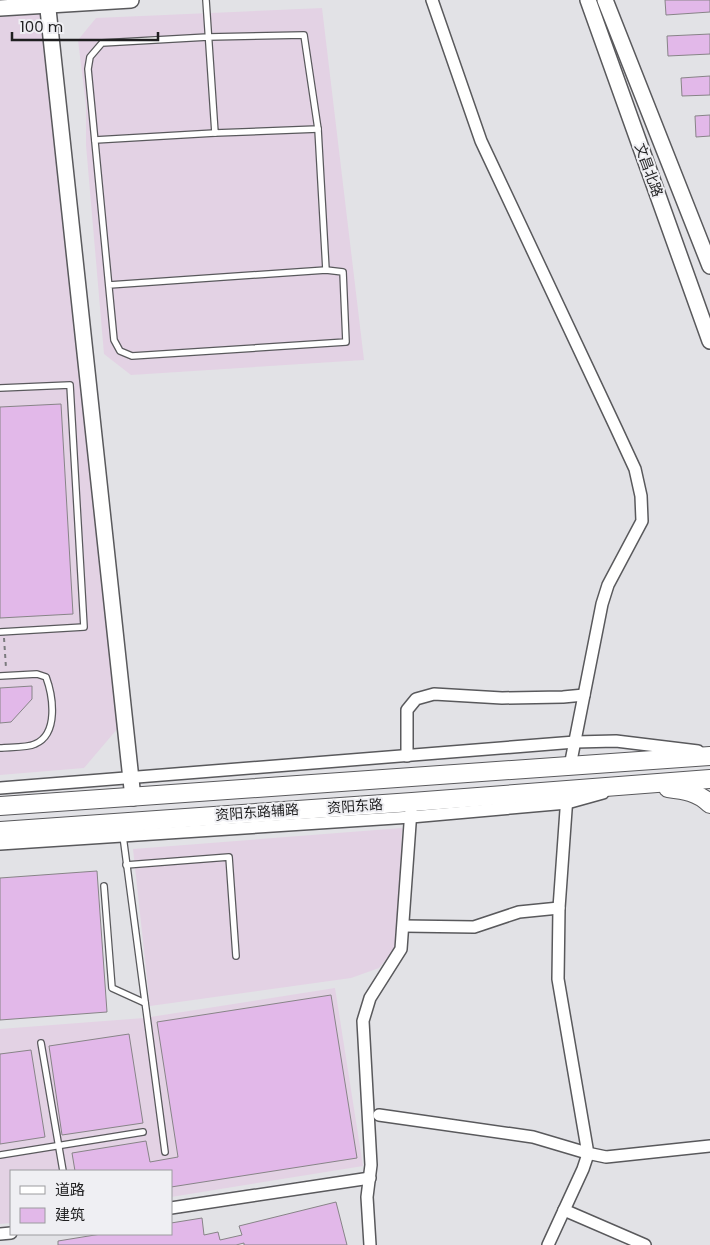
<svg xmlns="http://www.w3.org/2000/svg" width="710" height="1245" font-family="Poppins,'Noto Sans SC',sans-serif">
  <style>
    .industrial { fill: #e3d2e4 }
    .building { fill: #e2b8e9; stroke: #878487 }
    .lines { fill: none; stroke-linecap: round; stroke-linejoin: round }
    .lane-casing { stroke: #59595c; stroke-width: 8 }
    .street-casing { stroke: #59595c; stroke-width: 14 }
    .secondary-casing { stroke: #59595c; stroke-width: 18 }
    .primary-casing { stroke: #59595c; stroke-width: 20 }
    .path { stroke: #7b7b7e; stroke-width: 2; stroke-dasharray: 4 4; stroke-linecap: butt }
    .lane { stroke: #fff; stroke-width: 5.5 }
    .street { stroke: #fff; stroke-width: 11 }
    .secondary { stroke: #fff; stroke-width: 15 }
    .primary { stroke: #fff; stroke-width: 18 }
    .labels { text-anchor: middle; stroke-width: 4; stroke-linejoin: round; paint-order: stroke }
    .street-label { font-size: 14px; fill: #1f1f20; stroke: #efeff3 }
  </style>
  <rect width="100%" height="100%" fill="#e2e2e6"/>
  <!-- industrial -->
  <g class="industrial">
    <path d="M322,8L364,360L131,375L104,354L86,145V105L78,40L96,18Z"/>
    <path d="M42,14L118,728L84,768L0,775V17Z"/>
    <path d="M402,828L397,946L379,968L351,978L150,1006L133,849Z"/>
    <path d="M335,988L363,1166L171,1197V1171H11V1223L0,1224V1029L144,1018Z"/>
  </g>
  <!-- building -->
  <g class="building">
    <path d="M665,0H710V12L666,15Z"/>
    <path d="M710,34V54L668,56L667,36Z"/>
    <path d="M710,76V95L682,96L681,78Z"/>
    <path d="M710,115V136L696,137L695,116Z"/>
    <path d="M61,404L73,614L0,618V407Z"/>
    <path d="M32,686V699L11,722L0,723V688Z"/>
    <path d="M97,871L107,1012L0,1020V878Z"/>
    <path d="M331,995L357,1158L171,1187V1171H75L72,1153L146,1141L150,1162L178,1157L157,1022Z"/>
    <path d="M129,1034L143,1123L62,1135L49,1046Z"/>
    <path d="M31,1050L45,1137L0,1144V1054Z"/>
    <path d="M336,1202L347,1245H244V1243L236,1245H58V1241L101,1234H171V1223L202,1218L204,1235L218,1232L220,1240L242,1235L239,1226Z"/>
  </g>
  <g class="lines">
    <!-- lane casing -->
    <g class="lane-casing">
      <g id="lane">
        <path d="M318,129L326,270"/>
        <path d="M95,140L215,133"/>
        <path d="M109,285L326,270L343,272L346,342L132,356L120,351L114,340L88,69L90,57L102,43L208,37L304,35L318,129L215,133L206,0"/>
        <path d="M0,388L70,385L84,627L0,632"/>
        <path d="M0,676L37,674L46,677C53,696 59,734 35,744C27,748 9,747 0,748"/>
        <path d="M123,836L165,1152"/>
        <path d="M126,865L229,857L236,956"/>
        <path d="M104,886L112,988L145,1003"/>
        <path d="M41,1043L63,1171"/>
        <path d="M0,1155L143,1132"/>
      </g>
    </g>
    <!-- street casing -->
    <g class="street-casing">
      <g id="street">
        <path d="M432,0L481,141L616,428L635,469L641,496L642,521L608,585L602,604L570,766"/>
        <path d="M407,756V710L416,699L434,694L502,698L563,697L584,695"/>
        <path d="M0,788L575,742L616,741L698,751"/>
        <path d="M0,844L411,817L567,803L603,793"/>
        <path d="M404,926L474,927L519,912L559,908"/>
        <path d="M379,1115L533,1137L587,1153L606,1157L710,1146"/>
        <path d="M171,1208L370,1178"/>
        <path d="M564,1210L645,1245"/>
        <path d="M0,1234L11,1233"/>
        <path d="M370,1245L367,1197L371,1165L363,1021L370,998L401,949L411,810"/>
        <path d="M548,1245L583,1169L587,1157V1148L558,979L559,908L567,796"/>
      </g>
    </g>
    <!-- secondary casing -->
    <g class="secondary-casing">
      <g id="secondary">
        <path d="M47,0L133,798"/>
        <path d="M588,0L710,341"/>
        <path d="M605,0L710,266"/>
        <path d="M0,8L131,0"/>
      </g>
    </g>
    <!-- primary casing -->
    <g class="primary-casing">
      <g id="primary">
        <path d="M668,788C684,790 698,792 710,804"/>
        <path d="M0,806L710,756"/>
        <path d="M0,831L412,802L710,779"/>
      </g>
    </g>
    <!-- path -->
    <path class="path" d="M4,638L6,668"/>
    <!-- lane -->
    <use href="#lane" class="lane"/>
    <!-- street -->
    <use href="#street" class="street"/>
    <!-- secondary -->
    <use href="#secondary" class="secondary"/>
    <!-- primary -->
    <use href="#primary" class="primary"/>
  </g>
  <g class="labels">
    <!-- street labels -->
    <g class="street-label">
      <text transform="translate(649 170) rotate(70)" y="5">文昌北路</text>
      <text transform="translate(355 806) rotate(-4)" y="5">资阳东路</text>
      <text transform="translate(257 812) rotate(-4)" y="5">资阳东路辅路</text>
    </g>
  </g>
  <!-- legend -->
  <rect x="10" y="1170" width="162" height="65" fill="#efeff3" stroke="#9c9c9f"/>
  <rect x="20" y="1186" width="25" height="8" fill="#ffffff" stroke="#9c9c9f"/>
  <text x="55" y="1195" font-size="15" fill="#1f1f20">道路</text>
  <rect x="20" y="1208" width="25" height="15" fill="#e2b8e9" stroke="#9c9c9f"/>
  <text x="55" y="1220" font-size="15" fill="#1f1f20">建筑</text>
  <!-- scale -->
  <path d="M12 32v8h146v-8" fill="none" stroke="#1f1f20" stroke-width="2.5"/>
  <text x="20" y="32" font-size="15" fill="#1f1f20" stroke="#efeff3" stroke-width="4" paint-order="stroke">100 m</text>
</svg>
